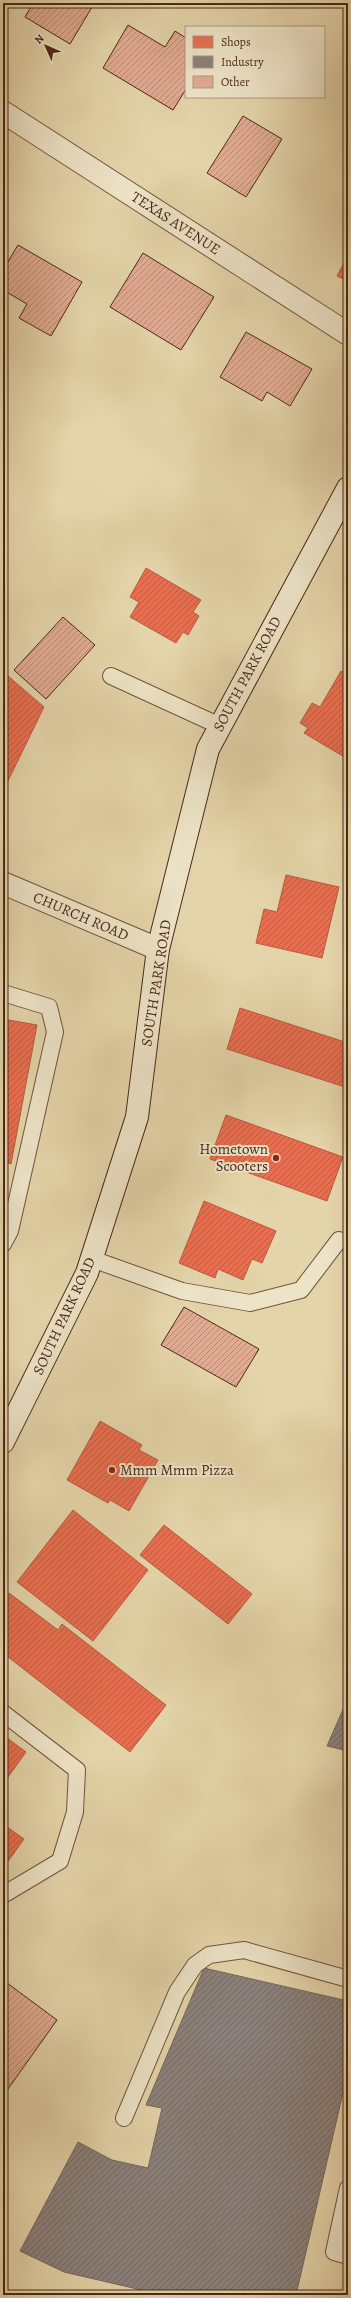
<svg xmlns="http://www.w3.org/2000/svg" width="351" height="2298" font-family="Alegreya,serif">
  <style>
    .shops { fill: url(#shops-hatch); stroke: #b85a40 }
    .industry { fill: url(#industry-hatch); stroke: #77665e }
    .building { fill: url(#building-hatch); stroke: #4b2818 }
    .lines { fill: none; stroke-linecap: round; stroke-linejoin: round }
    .lane-casing { stroke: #71533c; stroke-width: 18 }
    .street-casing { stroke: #71533c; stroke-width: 24 }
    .secondary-casing { stroke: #4b2818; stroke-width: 24 }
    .lane { stroke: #ede3c7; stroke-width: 16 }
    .street { stroke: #ede3c7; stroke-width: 22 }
    .secondary { stroke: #ede3c7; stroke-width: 22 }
    .poi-dot { fill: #8f2418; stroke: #ede3c7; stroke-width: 1.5 }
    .labels { text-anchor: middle; stroke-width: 4; stroke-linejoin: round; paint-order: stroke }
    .street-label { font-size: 15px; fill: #4b2818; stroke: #ede3c7 }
    .poi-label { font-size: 15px; fill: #4b2818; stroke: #ede3c7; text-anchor: end }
  </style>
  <defs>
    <pattern id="shops-hatch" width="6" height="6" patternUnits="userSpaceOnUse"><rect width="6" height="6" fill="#e76f51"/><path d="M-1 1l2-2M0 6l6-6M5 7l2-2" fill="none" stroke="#bd5b42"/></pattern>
    <pattern id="industry-hatch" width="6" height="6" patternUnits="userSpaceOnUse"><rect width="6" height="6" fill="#8a817c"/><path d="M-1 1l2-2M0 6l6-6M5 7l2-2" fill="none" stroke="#736a65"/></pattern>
    <pattern id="building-hatch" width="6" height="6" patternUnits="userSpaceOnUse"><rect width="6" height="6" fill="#e0ab93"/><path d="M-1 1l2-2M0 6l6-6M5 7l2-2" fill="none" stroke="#b88b77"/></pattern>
  </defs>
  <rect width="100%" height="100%" fill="#e4d4a9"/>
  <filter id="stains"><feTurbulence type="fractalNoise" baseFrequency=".005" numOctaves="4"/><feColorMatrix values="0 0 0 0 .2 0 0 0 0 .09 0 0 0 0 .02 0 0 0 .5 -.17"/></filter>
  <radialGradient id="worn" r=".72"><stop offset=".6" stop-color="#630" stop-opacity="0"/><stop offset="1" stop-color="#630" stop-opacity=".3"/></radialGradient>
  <!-- shops -->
  <g class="shops">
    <path d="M348,255V281L337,276Z"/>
    <path d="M146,568L201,600L193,612L199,616L188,635L183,632L176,643L130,617L139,602L130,597Z"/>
    <path d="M341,671L348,675V755L346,758L304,733L308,728L300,723L312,703L320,707Z"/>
    <path d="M8,676L44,707L5,787L3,682Z"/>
    <path d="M286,875L339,887L322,958L256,943L264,909L277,912Z"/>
    <path d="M240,1008L348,1043V1088L227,1049Z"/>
    <path d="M3,1019L37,1025L11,1164L5,1162L3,1173Z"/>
    <path d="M226,1115L343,1157L327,1201L210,1159Z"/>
    <path d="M204,1201L276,1231L262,1263L252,1259L243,1280L218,1269L215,1278L179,1263Z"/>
    <path d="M100,1421L142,1445L139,1450L158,1460L129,1511L110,1500L108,1503L67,1480Z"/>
    <path d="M73,1510L148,1570L93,1641L17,1582Z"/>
    <path d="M164,1525L252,1594L228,1624L140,1555Z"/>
    <path d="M9,1593L58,1630L62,1624L166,1705L130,1752L3,1653V1600Z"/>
    <path d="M3,1735L26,1752L3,1784Z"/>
    <path d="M3,1824L24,1839L4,1867H3Z"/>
  </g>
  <!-- industry -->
  <g class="industry">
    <path d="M348,1698V1751L327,1746Z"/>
    <path d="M204,1968L348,2001V2071L296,2295H163L64,2272L20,2251L78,2142L112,2160L148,2168L162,2108L146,2105Z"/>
  </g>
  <!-- building -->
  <g class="building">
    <path d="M33,3H85L92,7L70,44L25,17Z"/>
    <path d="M128,25L165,47L175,31L186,38V89L173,110L103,68Z"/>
    <path d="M243,116L282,139L246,197L207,173Z"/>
    <path d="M18,245L82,282L51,336L19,318L27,304L3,290V270Z"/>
    <path d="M143,253L214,297L181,350L110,307Z"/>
    <path d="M246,332L312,369L290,406L267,392L262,401L220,377Z"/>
    <path d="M63,617L95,645L46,699L14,670Z"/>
    <path d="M184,1307L259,1349L236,1387L161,1345Z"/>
    <path d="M3,1980L57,2020L3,2096Z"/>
  </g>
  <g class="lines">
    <!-- lane casing -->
    <g class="lane-casing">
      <g id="lane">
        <path d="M111,676L220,726"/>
        <path d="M3,993L49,1007L55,1032L10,1231L3,1244"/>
        <path d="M92,1259L182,1291L250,1303L301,1290L339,1240"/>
        <path d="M3,1713L77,1770L75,1812L60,1861L3,1895"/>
        <path d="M124,2118L177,1992L195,1965L209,1955L244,1950L348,1979"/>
        <path d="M348,2188L334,2252L348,2256"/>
      </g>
    </g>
    <!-- street casing -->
    <g class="street-casing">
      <g id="street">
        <path d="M3,112L348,334"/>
        <path d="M3,883L158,949"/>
      </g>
    </g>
    <!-- secondary casing -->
    <g class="secondary-casing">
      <path id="secondary" d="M3,1442L87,1273L137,1117L158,949L208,749L348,488"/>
    </g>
    <!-- lane -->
    <use href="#lane" class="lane"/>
    <!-- street -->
    <use href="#street" class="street"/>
    <!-- secondary -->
    <use href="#secondary" class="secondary"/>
  </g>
  <!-- markers -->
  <g class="poi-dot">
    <circle cx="276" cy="1158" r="4"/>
    <circle cx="112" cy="1470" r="4"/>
  </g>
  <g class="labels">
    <!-- street labels -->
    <g class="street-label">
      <text transform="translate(176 223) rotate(33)" y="5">TEXAS AVENUE</text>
      <text transform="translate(247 674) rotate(-62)" y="5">SOUTH PARK ROAD</text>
      <text transform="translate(81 916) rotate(23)" y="5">CHURCH ROAD</text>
      <text transform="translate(156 983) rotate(-81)" y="5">SOUTH PARK ROAD</text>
      <text transform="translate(64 1316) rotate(-65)" y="5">SOUTH PARK ROAD</text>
    </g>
    <!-- poi labels -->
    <g class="poi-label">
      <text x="268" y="1154">Hometown<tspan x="268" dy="17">Scooters</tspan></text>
      <text x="120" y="1475" text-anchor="start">Mmm Mmm Pizza</text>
    </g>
  </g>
  <!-- margin -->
  <rect width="351" height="2298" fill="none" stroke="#e4d4a9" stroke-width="16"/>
  <rect x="4" y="4" width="343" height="2290" fill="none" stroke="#4b2818" stroke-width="2"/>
  <rect x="8" y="8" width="335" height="2282" fill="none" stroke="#4b2818"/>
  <!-- legend -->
  <rect x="185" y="26" width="140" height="72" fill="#ede3c7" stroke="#ac9881"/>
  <rect x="193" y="36" width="20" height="12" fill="#e76f51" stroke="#ac9881"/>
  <text x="221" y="46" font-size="12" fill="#4b2818">Shops</text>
  <rect x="193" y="56" width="20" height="12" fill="#8a817c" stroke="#ac9881"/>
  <text x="221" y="66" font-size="12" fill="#4b2818">Industry</text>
  <rect x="193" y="76" width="20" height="12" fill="#e0ab93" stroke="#ac9881"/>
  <text x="221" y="86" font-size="12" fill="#4b2818">Other</text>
  <!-- north arrow -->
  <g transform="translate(46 46) rotate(315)" stroke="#ede3c7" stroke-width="3" paint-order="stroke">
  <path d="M0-3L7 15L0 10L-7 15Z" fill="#4b2818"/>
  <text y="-6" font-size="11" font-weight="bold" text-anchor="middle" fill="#4b2818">N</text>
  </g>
  <rect width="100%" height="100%" filter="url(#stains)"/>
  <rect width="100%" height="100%" fill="url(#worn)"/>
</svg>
